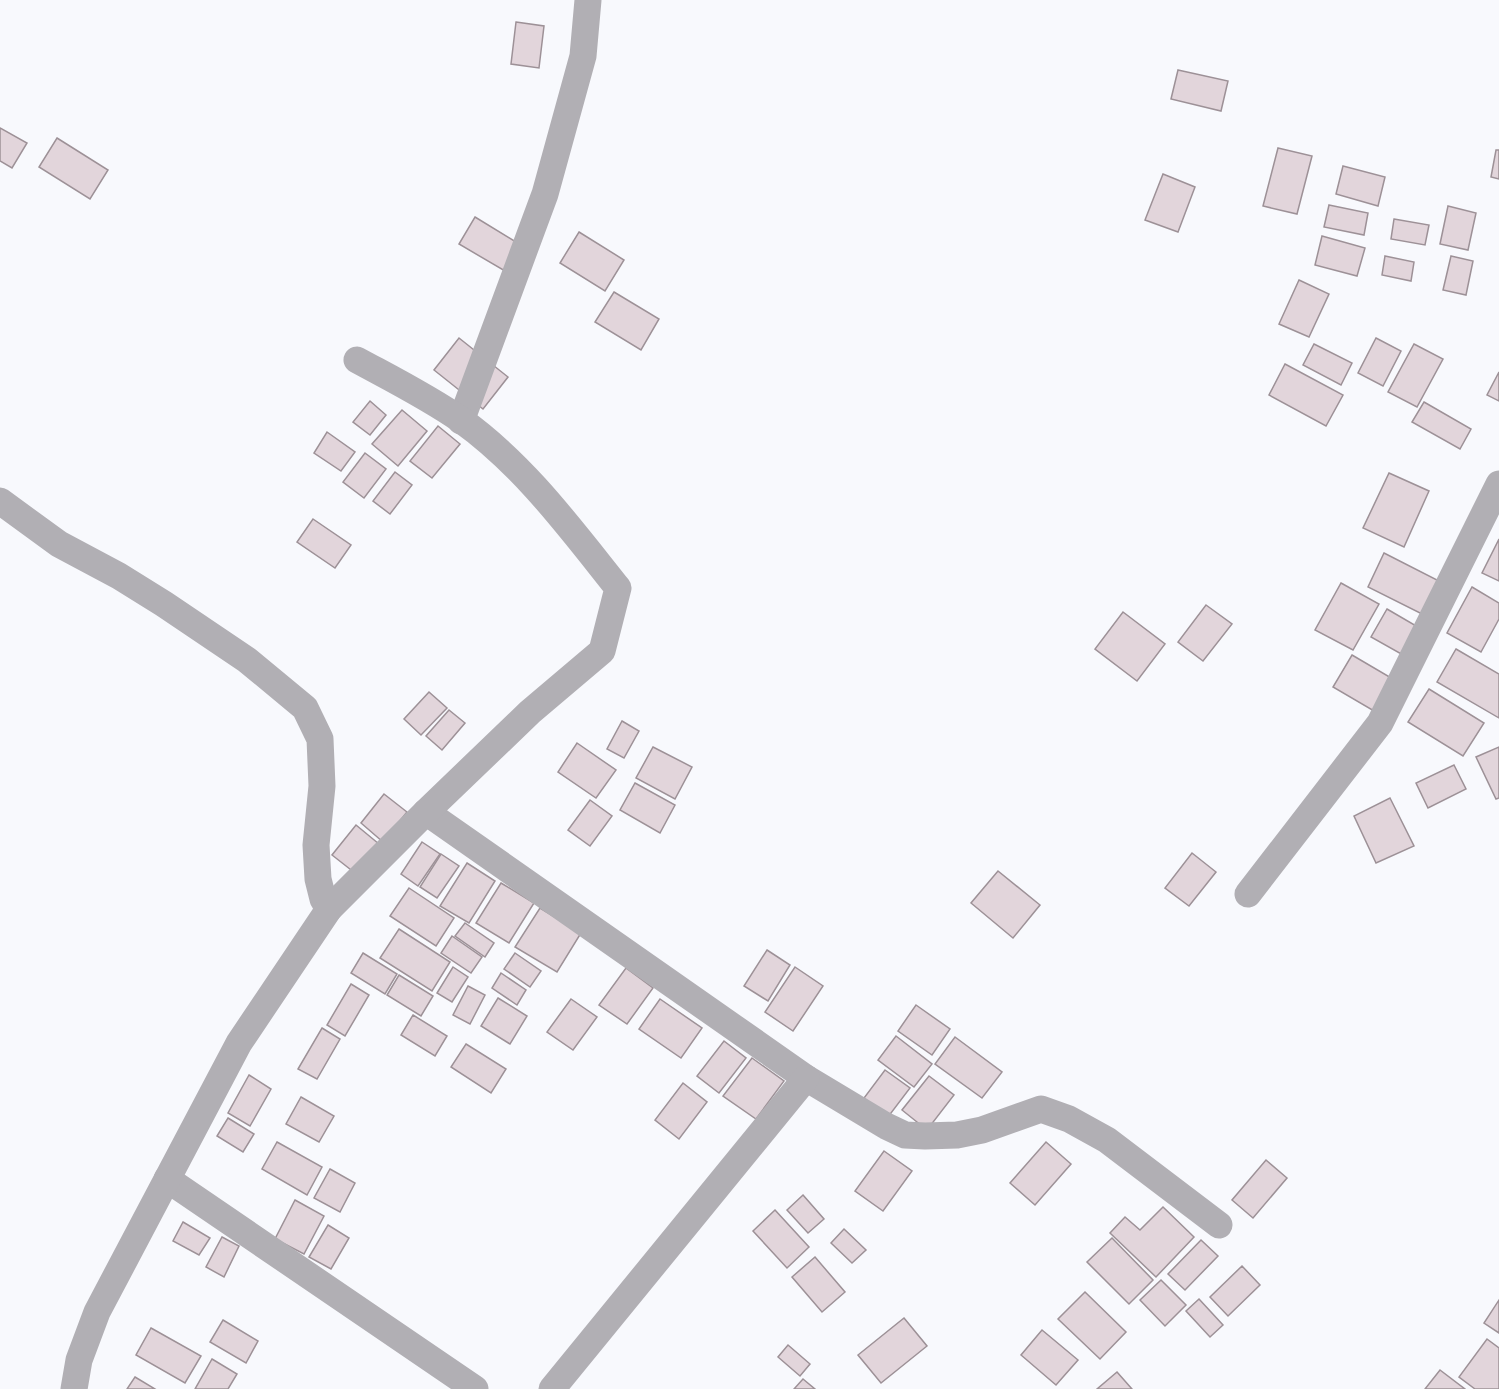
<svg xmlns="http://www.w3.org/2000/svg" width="1499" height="1389" font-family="Lora,serif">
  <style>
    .building { fill: #e2d5db; stroke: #9d9197; stroke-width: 1.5 }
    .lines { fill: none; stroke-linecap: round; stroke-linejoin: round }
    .street { stroke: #b1afb4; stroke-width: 27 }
  </style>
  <rect width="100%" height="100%" fill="#f8f9fd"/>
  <!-- building -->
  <g class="building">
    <path d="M516,22L544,26L539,68L511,64Z"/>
    <path d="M1178,70L1228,81L1221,111L1171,99Z"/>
    <path d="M0,128L27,143L12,168L0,161Z"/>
    <path d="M57,138L108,170L90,199L39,167Z"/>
    <path d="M1278,148L1312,156L1297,214L1263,206Z"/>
    <path d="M1496,150H1499V179L1491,177Z"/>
    <path d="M1343,166L1385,177L1378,206L1336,194Z"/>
    <path d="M1163,174L1195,187L1178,232L1145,220Z"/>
    <path d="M1329,205L1368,213L1364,235L1324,227Z"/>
    <path d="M1448,206L1476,213L1468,250L1440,244Z"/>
    <path d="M475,217L521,245L505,271L459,244Z"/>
    <path d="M1394,219L1429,225L1425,245L1391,239Z"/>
    <path d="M579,232L624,260L605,291L560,263Z"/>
    <path d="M1322,236L1365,248L1357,276L1315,265Z"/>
    <path d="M1385,256L1414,262L1411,281L1382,275Z"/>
    <path d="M1451,256L1473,261L1466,295L1443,290Z"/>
    <path d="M1299,280L1329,294L1309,337L1279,324Z"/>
    <path d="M614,292L659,319L641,350L595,322Z"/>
    <path d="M459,338L508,377L483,409L434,370Z"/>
    <path d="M1376,338L1401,351L1383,386L1358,373Z"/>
    <path d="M1314,344L1352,363L1341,385L1303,365Z"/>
    <path d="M1414,344L1443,359L1417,407L1388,392Z"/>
    <path d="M1285,364L1343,395L1326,426L1269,395Z"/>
    <path d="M1499,372V401L1487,395Z"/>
    <path d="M370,401L386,415L370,435L353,422Z"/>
    <path d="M1424,402L1471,429L1460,449L1412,422Z"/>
    <path d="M402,410L427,431L398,466L372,444Z"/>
    <path d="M438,426L460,444L432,478L410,461Z"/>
    <path d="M327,432L355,452L341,471L314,453Z"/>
    <path d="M365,453L386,469L364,498L343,482Z"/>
    <path d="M395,472L412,485L390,514L373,501Z"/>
    <path d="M1389,473L1429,491L1404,547L1363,528Z"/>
    <path d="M313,519L351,545L335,568L297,542Z"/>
    <path d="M1499,539V581L1482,573Z"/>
    <path d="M1384,553L1441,582L1424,615L1368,587Z"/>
    <path d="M1341,583L1379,604L1353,650L1315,630Z"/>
    <path d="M1472,587L1499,603V619L1481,652L1447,633Z"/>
    <path d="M1206,605L1232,624L1203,661L1178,642Z"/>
    <path d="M1387,609L1418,627L1403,655L1371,637Z"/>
    <path d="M1123,612L1165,644L1137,681L1095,649Z"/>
    <path d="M1456,649L1499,674V718L1437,682Z"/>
    <path d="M1352,655L1393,679L1374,711L1333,687Z"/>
    <path d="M1429,689L1484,723L1463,756L1408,722Z"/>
    <path d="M429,692L447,708L421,735L404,719Z"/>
    <path d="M449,710L465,723L442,750L426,736Z"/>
    <path d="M622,721L639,731L624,758L607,749Z"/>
    <path d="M577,743L616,770L596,798L558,772Z"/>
    <path d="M653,747L692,767L675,799L636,778Z"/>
    <path d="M1499,747V798L1496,799L1476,757Z"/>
    <path d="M1454,765L1466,789L1428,808L1416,783Z"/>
    <path d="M635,783L675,805L660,833L620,810Z"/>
    <path d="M384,794L407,812L383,842L361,823Z"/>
    <path d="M1390,798L1414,846L1376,863L1354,816Z"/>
    <path d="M590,800L612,816L590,846L568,830Z"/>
    <path d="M356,825L379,844L355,873L332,855Z"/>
    <path d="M422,842L440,854L418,886L401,874Z"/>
    <path d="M1192,853L1216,872L1189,906L1165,888Z"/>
    <path d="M441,854L459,866L437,898L420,887Z"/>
    <path d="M467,863L495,881L469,923L440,906Z"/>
    <path d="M998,871L1040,905L1013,938L971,903Z"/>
    <path d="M501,883L534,903L509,943L476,923Z"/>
    <path d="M409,888L454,918L436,946L390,916Z"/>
    <path d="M540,908L581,933L557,972L515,947Z"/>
    <path d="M465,923L494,943L485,957L455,936Z"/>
    <path d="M399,929L450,962L432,991L380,958Z"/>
    <path d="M452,936L482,957L471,973L441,953Z"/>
    <path d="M767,950L790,965L768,1001L744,986Z"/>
    <path d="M363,953L397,974L385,994L351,973Z"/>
    <path d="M515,953L541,971L530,987L504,969Z"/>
    <path d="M453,967L468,977L452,1002L437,993Z"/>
    <path d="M795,967L823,986L793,1031L765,1012Z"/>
    <path d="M626,968L653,988L627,1024L599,1005Z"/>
    <path d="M501,973L526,990L517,1005L492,988Z"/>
    <path d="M399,975L433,996L421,1016L387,995Z"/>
    <path d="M351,984L369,995L345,1036L327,1025Z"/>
    <path d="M468,986L485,995L470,1024L453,1015Z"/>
    <path d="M498,998L527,1016L510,1044L481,1026Z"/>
    <path d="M571,999L597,1017L573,1050L547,1032Z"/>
    <path d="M660,999L702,1028L681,1058L639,1029Z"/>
    <path d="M916,1005L950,1029L932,1055L898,1031Z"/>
    <path d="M413,1015L447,1036L435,1056L401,1035Z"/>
    <path d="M322,1028L340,1039L317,1079L298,1069Z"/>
    <path d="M896,1036L932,1064L914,1087L878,1060Z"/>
    <path d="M955,1037L1002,1072L982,1098L935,1064Z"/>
    <path d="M724,1041L746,1058L719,1093L697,1076Z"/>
    <path d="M466,1044L506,1069L491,1093L451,1067Z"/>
    <path d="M752,1058L784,1081L756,1119L723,1096Z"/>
    <path d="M885,1070L910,1088L888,1117L864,1098Z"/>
    <path d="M249,1075L271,1089L250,1126L228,1113Z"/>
    <path d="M929,1076L954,1095L927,1130L902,1110Z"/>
    <path d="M683,1083L707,1102L679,1139L655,1120Z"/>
    <path d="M301,1097L334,1116L319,1142L286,1124Z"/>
    <path d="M228,1118L254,1134L243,1152L217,1136Z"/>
    <path d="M277,1142L322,1167L307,1195L262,1169Z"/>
    <path d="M1046,1142L1071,1164L1035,1205L1010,1183Z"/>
    <path d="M884,1151L912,1171L883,1211L855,1191Z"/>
    <path d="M1266,1160L1287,1178L1253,1218L1232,1200Z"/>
    <path d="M330,1169L355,1183L340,1212L314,1198Z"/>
    <path d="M803,1195L824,1219L808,1233L787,1210Z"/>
    <path d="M295,1200L324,1216L304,1254L275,1239Z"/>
    <path d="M1163,1207L1194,1237L1156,1277L1110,1233L1125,1217L1140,1230Z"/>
    <path d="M775,1210L809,1247L787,1268L753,1231Z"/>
    <path d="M183,1222L210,1238L199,1255L173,1241Z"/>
    <path d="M328,1225L349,1238L331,1269L309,1257Z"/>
    <path d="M844,1229L866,1250L852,1263L831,1243Z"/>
    <path d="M222,1237L239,1246L224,1277L206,1267Z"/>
    <path d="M1112,1238L1153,1280L1129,1304L1087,1262Z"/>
    <path d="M1201,1240L1218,1256L1185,1290L1168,1274Z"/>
    <path d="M815,1257L845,1292L822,1312L792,1277Z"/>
    <path d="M1242,1266L1260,1285L1228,1316L1210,1297Z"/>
    <path d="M1161,1280L1186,1305L1165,1326L1140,1300Z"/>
    <path d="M1085,1292L1126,1332L1100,1359L1058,1319Z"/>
    <path d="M1199,1299L1223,1325L1210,1337L1186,1311Z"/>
    <path d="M1499,1300V1333L1484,1323Z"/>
    <path d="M904,1318L927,1346L881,1383L858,1355Z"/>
    <path d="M223,1320L258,1341L246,1363L210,1342Z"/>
    <path d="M151,1328L201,1356L185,1383L136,1355Z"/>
    <path d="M1042,1330L1078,1360L1056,1385L1021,1355Z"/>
    <path d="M1487,1339L1499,1348V1389H1475L1459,1377Z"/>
    <path d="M788,1345L810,1364L800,1376L778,1357Z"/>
    <path d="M212,1359L237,1374L228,1389H195Z"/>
    <path d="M1440,1370L1465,1389H1425Z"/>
    <path d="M1117,1372L1132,1389H1097Z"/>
    <path d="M135,1377L155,1389H127Z"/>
    <path d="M803,1379L815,1389H794Z"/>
  </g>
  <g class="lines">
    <!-- street -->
    <g class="street">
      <path d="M461,421L545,194L583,56L588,0"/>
      <path d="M0,501L59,544L119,576L164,604L247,660L305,708L320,739L322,786L316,845L318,879L323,899L329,909"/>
      <path d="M426,812L806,1078L886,1126L905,1135L925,1136L957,1135L982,1130L1041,1109L1069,1119L1107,1140L1219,1225"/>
      <path d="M1248,894L1380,723L1499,484"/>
      <path d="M167,1179L475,1389"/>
      <path d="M74,1389L79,1360L97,1312L239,1043L329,909L426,812L530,712L602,651L618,588C570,528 524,465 461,420C428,397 392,379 357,360"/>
      <path d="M552,1389L806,1078"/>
    </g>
  </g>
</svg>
